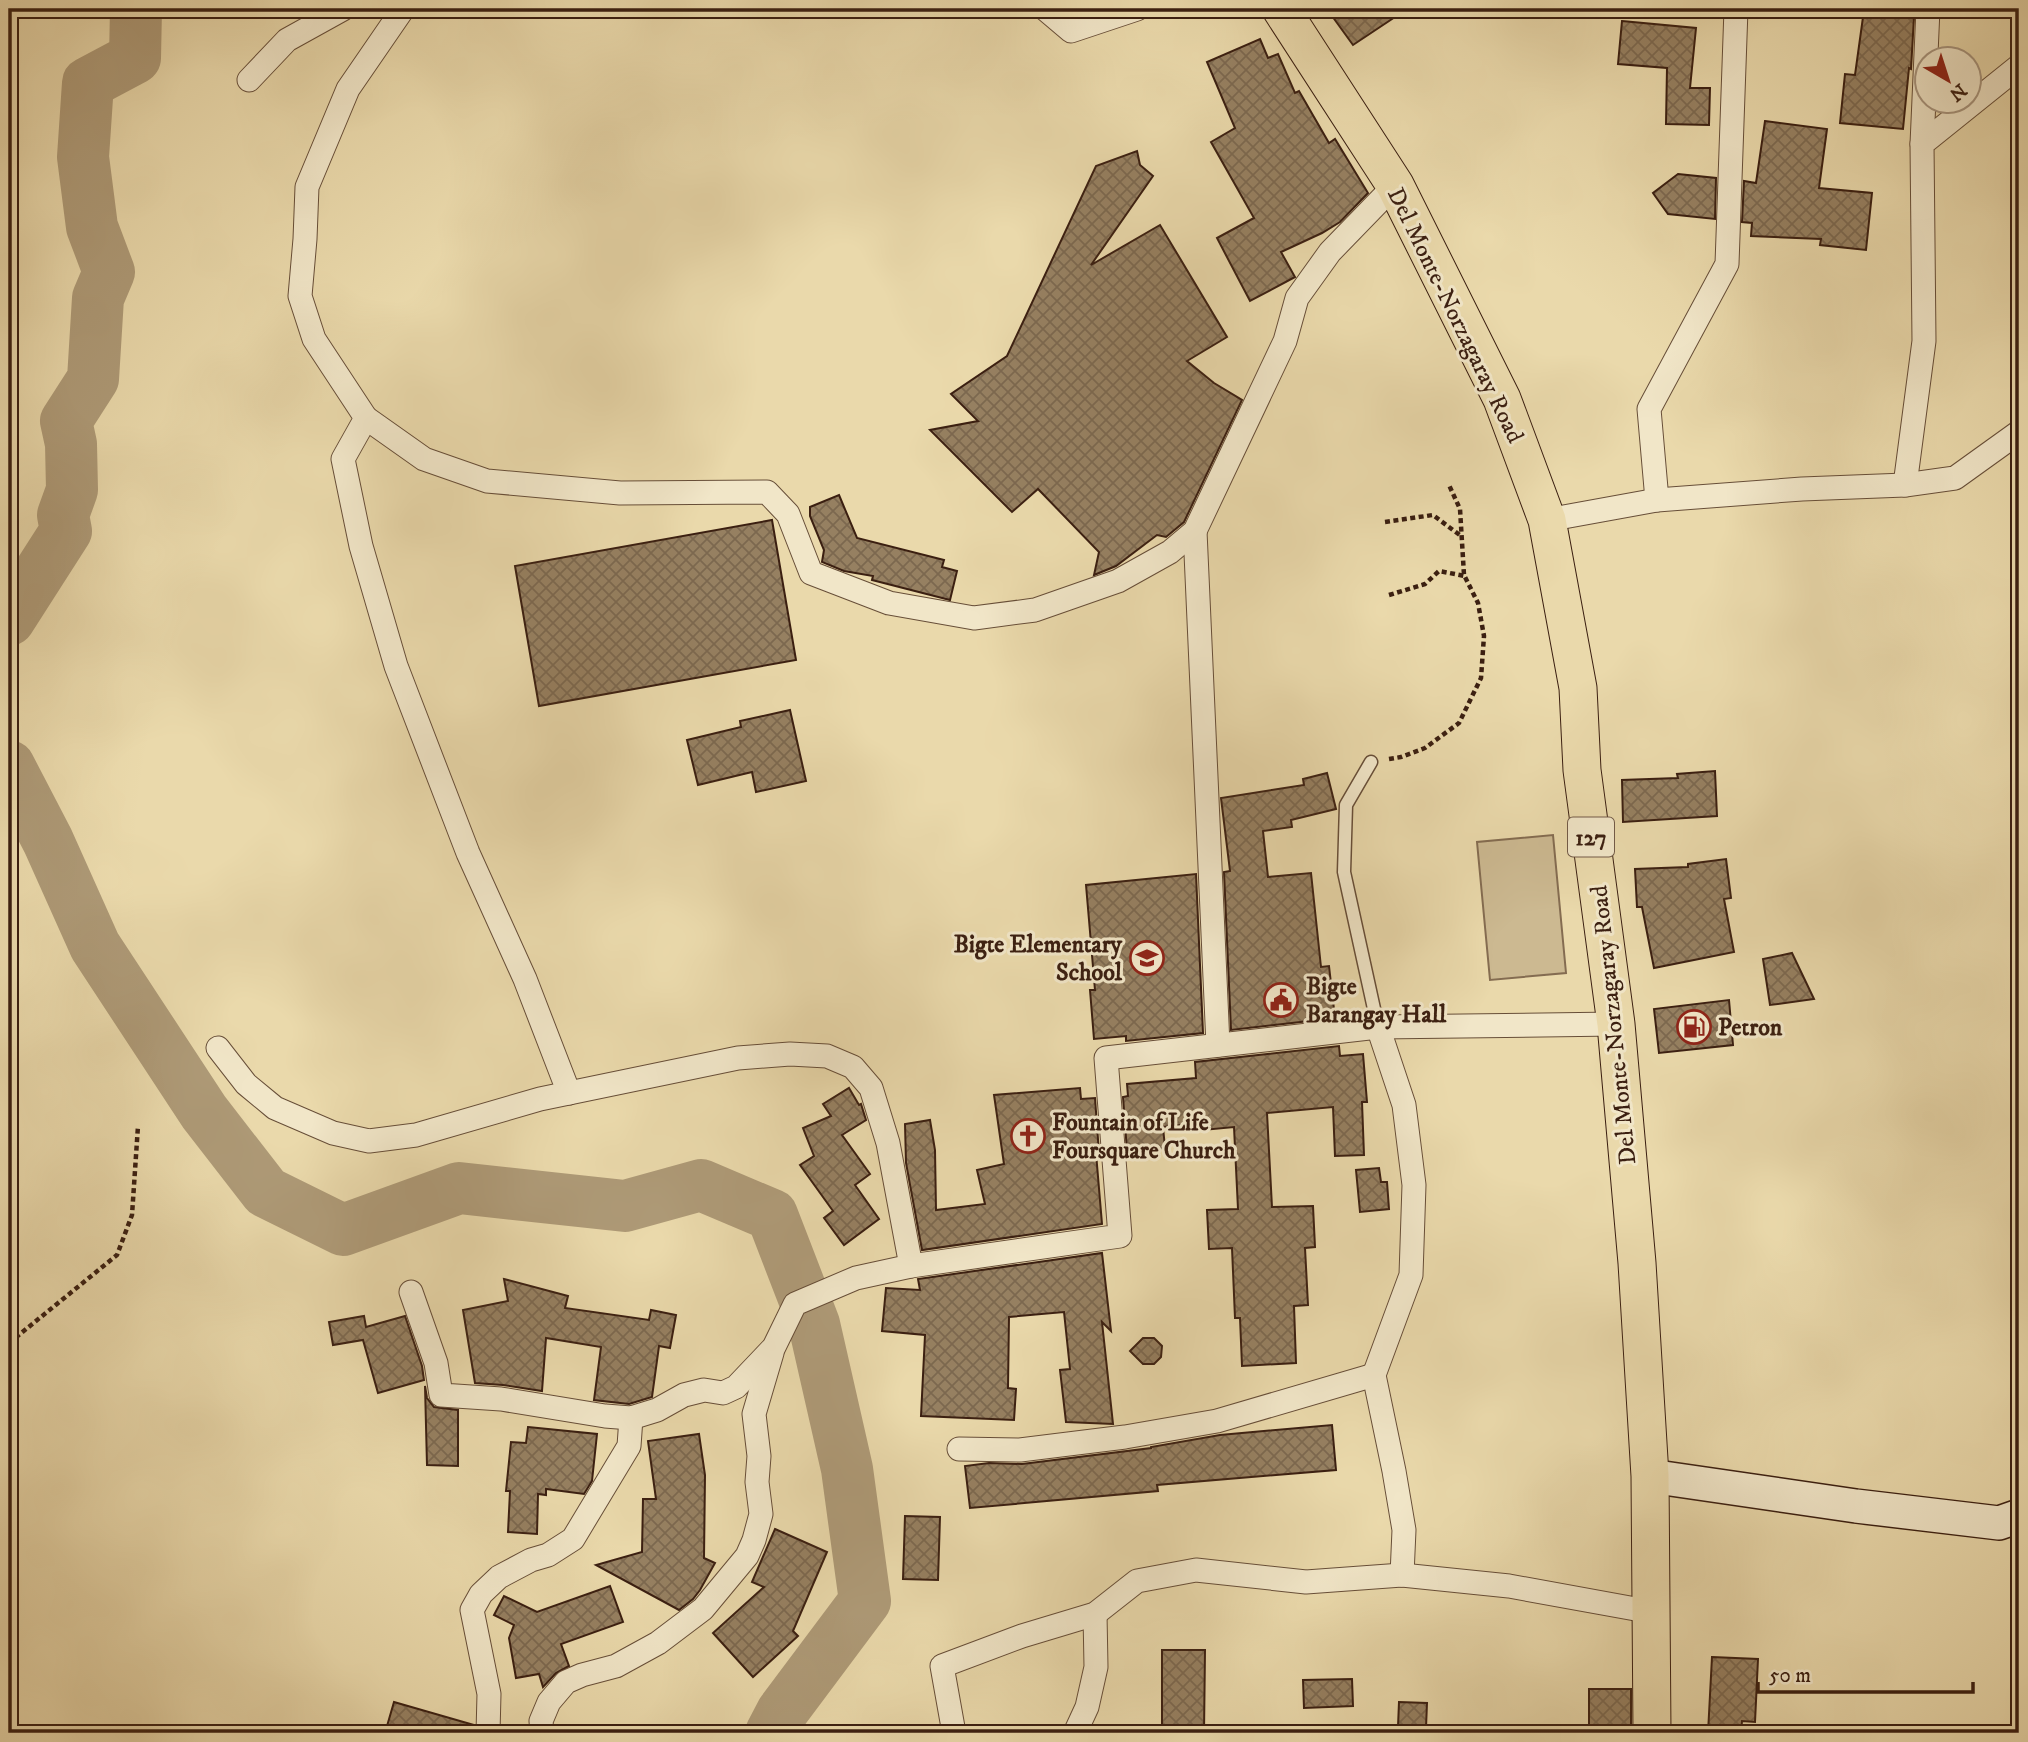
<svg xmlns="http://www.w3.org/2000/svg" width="2028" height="1742" font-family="'IM FELL DW Pica',serif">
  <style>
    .green { fill: #ccb991; stroke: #846c51; stroke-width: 2 }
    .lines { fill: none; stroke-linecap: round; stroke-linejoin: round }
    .river { stroke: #ae9a77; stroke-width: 52 }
    .building { fill: url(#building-cross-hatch); stroke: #3b1f11; stroke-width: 2 }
    .lane-casing { stroke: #674e38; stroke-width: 15 }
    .street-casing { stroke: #674e38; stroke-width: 25 }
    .secondary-casing { stroke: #3b1f11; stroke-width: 36 }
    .primary-casing { stroke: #3b1f11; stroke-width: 39 }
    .path { stroke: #3b1f11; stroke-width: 4.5; stroke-dasharray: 5 3.5; stroke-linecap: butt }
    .lane { stroke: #f1e6c8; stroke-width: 12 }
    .street { stroke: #f1e6c8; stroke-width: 23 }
    .secondary { stroke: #f1e6c8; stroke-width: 33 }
    .primary { stroke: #ead9ab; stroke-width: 37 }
    .labels { text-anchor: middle; stroke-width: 6; stroke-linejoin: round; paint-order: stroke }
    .shield { fill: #f1e6c8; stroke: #725b48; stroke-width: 2 }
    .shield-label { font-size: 23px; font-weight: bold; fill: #3b1f11 }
    .street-label { font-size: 24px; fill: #3b1f11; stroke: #f1e6c8 }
    .poi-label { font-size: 24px; font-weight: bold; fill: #3b1f11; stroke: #f1e6c8; text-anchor: start }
  </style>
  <defs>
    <pattern id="building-cross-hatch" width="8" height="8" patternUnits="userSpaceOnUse" patternTransform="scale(1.75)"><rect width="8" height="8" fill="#968061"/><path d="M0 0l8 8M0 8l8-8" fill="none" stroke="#7c684f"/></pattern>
  </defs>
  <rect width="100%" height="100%" fill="#ead9ab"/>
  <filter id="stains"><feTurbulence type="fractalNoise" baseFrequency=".00286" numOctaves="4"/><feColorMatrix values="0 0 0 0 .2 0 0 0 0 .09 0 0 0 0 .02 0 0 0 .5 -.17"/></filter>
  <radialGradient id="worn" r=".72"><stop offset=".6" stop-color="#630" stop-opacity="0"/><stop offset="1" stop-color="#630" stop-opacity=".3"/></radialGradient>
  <!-- green -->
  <path class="green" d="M1553,835L1566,973L1490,980L1477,842Z"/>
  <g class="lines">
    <!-- river -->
    <g class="river">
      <path d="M9,620L66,531L63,515L72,490L71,444L66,421L93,379L98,298L109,272L92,227L83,157L88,83L135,58L136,9"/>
      <path d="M9,766L48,841L95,946L204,1112L266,1192L343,1230L459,1188L625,1206L701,1185L772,1215L814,1324L847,1469L865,1601L782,1712L771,1733"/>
    </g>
  </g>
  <!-- building -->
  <g class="building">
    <path d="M1327,9H1407L1353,45Z"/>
    <path d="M1864,10L1914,17L1911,69L1909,68L1903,129L1840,123L1845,74L1855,75Z"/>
    <path d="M1622,21L1696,28L1690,88H1710L1709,125L1666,124L1667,68L1618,64Z"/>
    <path d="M1260,39L1268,58L1278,54L1295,93L1299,91L1329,143L1335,139L1368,193L1340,222L1322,233L1281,252L1295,277L1250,301L1217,238L1254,218L1211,142L1235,128L1207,62Z"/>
    <path d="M1765,121L1827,129L1819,188L1872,193L1866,250L1820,245L1821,239L1751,236L1752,223L1742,222L1744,181L1756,183Z"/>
    <path d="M1137,151L1140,165L1153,176L1091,265L1160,225L1227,337L1187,361L1214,383L1242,400L1184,522L1166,537L1157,535L1116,566L1094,575L1099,552L1038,489L1012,512L930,430L978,421L951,394L1007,356L1096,166Z"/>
    <path d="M1678,174L1716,178L1715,219L1668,214L1653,193Z"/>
    <path d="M839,495L857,538L944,560L942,567L957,571L950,600L872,580L873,576L844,571L822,562L824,550L810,516V507Z"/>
    <path d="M772,520L796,660L539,706L515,566Z"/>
    <path d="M790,710L806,781L756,792L752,772L698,785L687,740L741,727L740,721Z"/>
    <path d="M1715,771L1717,816L1623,822L1622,780L1678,778L1677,774Z"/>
    <path d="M1327,773L1336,809L1291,820L1292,827L1263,831L1268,877L1311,873L1321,967L1329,966L1335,1018L1231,1030L1224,872L1230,871L1221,798L1304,785L1303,779Z"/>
    <path d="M1726,859L1731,898L1724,899L1734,952L1654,968L1642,907H1637L1635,869L1688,867V864Z"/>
    <path d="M1196,874L1203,1033L1126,1041V1036L1094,1039L1090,990H1095L1086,885Z"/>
    <path d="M1792,953L1814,999L1770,1005L1763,959Z"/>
    <path d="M1729,1000L1733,1045L1659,1053L1654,1009Z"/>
    <path d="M1339,1046L1340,1056L1363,1054L1367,1102H1362L1364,1155L1335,1156L1333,1107L1267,1113L1272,1207L1313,1206L1315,1247L1305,1248L1308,1305L1294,1306L1296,1363L1242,1366L1240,1318H1235L1232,1248L1209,1249L1207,1210L1238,1209L1234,1127L1203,1130L1200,1123L1163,1127L1165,1148L1127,1151L1123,1097L1128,1096L1127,1084L1196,1078L1195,1062Z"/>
    <path d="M849,1088L859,1105L861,1104L866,1120L842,1135L870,1174L855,1185L879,1219L844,1245L824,1218L833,1211L800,1165L814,1156L803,1128L831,1116L823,1104Z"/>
    <path d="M1080,1088L1081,1099L1095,1098L1099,1153H1096L1102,1224L922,1250L906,1163L905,1124L930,1120L935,1150L936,1210L985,1204L977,1170L1004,1164L994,1095Z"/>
    <path d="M1379,1168L1381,1182H1387L1389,1209L1360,1212L1356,1170Z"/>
    <path d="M1102,1253L1111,1331L1102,1322L1113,1424L1066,1422L1060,1370L1070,1369L1064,1312L1009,1317L1008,1388L1016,1389L1014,1420L921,1416L925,1335L882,1331L886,1288L920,1290L918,1279Z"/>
    <path d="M504,1279L568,1296L565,1308L649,1320L651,1310L676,1315L670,1348L659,1346L652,1397L629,1404L594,1400L601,1347L546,1338L542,1391L503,1385L475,1383L463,1310L508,1301Z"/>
    <path d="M364,1316L366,1327L405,1316L422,1366L424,1380L378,1393L363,1340L333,1345L329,1322Z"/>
    <path d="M1143,1338H1154L1162,1346L1161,1357L1154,1364H1143L1130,1351Z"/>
    <path d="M425,1386L427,1398L434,1407L458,1410V1466L427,1465Z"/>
    <path d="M1332,1425L1336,1470L1157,1485L1158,1491L970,1508L965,1466L989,1463L1022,1464L1151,1448V1447L1220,1435Z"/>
    <path d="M528,1427L597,1434L592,1481L584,1494L546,1489V1495L538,1494L537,1534L508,1532L510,1491H506L511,1442L526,1443Z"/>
    <path d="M699,1434L705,1475L704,1558L715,1563L700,1590L693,1599L679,1610L596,1565L642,1552L643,1499H656L648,1441Z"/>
    <path d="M905,1516L940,1517L938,1580L903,1579Z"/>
    <path d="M775,1529L827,1552L793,1631L798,1636L753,1677L713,1633L764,1587L752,1582Z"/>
    <path d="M610,1586L623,1622L561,1644L569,1666L556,1673L543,1687L539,1674L516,1678L509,1638L514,1625L494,1615L504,1596L537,1612Z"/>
    <path d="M1162,1650H1205L1204,1733H1162Z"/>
    <path d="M1712,1657L1758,1659L1755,1722L1742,1721L1741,1733H1708Z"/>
    <path d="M1352,1679L1353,1706L1304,1708L1303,1680Z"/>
    <rect x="1589" y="1689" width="42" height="44"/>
    <path d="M394,1702L474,1725V1733H385Z"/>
    <path d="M1399,1702L1427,1703L1426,1728L1398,1727Z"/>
  </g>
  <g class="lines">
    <!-- lane casing -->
    <g class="lane-casing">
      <path id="lane" d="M1371,762L1346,805L1344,872L1378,1027"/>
    </g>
    <!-- street casing -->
    <g class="street-casing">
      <g id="street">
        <path d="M403,9L348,89L307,187L305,239L300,296L314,339L366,418L343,459L361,546L396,666L468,853L525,979L569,1093"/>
        <path d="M1045,9L1071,31L1137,9"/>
        <path d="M249,80L287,40L343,9"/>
        <path d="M1922,144L1928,9"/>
        <path d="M366,418L424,459L487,481L620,493L767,492L788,514L811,573L889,603L974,618L1035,610L1118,581L1170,552L1195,531L1285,341L1297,298L1330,252L1395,185"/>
        <path d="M1905,485L1924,341L1922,144L2019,66"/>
        <path d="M1657,500L1649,409L1727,264L1736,9"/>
        <path d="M1547,520L1657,500L1802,489L1905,485L1955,478L2019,432"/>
        <path d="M1195,531L1218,1045"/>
        <path d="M1378,1027L1404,1105L1414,1185L1411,1275L1374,1375L1394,1471L1404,1530L1402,1575"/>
        <path d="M218,1048L246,1084L275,1108L333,1133L369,1141L416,1135L540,1099L738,1058L790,1054L827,1056L853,1067L871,1088L888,1143L911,1266"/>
        <path d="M411,1292L436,1363L441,1395L501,1399L605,1416L631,1418L657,1410L684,1395L704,1390L723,1393L736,1387L774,1347L795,1304L856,1278L911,1266L1120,1236L1106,1058L1378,1027L1616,1024"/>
        <path d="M959,1449L1020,1450L1125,1437L1217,1421L1374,1375"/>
        <path d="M488,1733L489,1694L472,1610L481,1594L499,1577L531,1560L548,1555L573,1539L629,1446L631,1418"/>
        <path d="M542,1733L541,1721L549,1702L566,1682L582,1675L616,1666L658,1643L703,1609L747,1556L754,1540L761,1514L757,1482L759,1456L754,1414L772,1353"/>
        <path d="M954,1733L942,1666L1022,1636L1095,1614L1137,1581L1196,1570L1306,1582L1402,1575L1509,1586L1652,1612"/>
        <path d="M1075,1733L1087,1707L1096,1667L1095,1614"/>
      </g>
    </g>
    <!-- secondary casing -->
    <g class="secondary-casing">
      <path id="secondary" d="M1650,1476L1856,1506L1999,1523L2019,1516"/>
    </g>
    <!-- primary casing -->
    <g class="primary-casing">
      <path id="primary" d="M1281,9L1395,185L1502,399L1547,520L1578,688L1582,770L1616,1024L1637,1263L1650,1476L1652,1733"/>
    </g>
    <!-- path -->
    <g class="path">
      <path d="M1385,522L1433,515L1461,536"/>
      <path d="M1389,595L1425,584L1439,571L1465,576"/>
      <path d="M1389,759L1401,757L1425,748L1459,723L1481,678L1484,636L1478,603L1464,575L1460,509L1449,485"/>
      <path d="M9,1343L117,1255L132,1215L138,1126"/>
    </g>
    <!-- lane -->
    <use href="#lane" class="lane"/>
    <!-- street -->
    <use href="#street" class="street"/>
    <!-- secondary -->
    <use href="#secondary" class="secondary"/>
    <!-- primary -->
    <use href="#primary" class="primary"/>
  </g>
  <!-- icons -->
  <defs>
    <g id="school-ring" transform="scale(1.75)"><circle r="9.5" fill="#f1e6c8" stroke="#8f2418" stroke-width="1.5"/><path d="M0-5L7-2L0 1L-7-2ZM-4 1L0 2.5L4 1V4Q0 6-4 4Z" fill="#8f2418"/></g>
    <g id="civic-ring" transform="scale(1.75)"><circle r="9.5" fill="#f1e6c8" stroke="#8f2418" stroke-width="1.5"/><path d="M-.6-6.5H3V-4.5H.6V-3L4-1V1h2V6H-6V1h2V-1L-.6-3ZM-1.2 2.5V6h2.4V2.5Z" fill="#8f2418"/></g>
    <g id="fuel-ring" transform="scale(1.75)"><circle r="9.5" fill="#f1e6c8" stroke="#8f2418" stroke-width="1.5"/><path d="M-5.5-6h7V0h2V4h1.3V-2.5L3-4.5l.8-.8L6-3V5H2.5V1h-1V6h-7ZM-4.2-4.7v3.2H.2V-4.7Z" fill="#8f2418"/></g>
    <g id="church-ring" transform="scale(1.75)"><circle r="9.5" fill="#f1e6c8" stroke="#8f2418" stroke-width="1.5"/><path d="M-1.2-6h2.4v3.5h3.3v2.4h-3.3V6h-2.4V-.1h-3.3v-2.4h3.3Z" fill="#8f2418"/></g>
  </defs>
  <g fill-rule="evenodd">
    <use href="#school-ring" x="1147" y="958"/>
    <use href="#civic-ring" x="1281" y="1000"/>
    <use href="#fuel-ring" x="1694" y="1027"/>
    <use href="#church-ring" x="1028" y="1136"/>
  </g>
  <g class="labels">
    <!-- shield labels -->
    <rect class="shield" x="1568" y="817.5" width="46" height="39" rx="5"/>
    <g class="shield-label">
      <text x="1591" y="845">127</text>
    </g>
    <!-- street labels -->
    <g class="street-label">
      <text transform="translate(1456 315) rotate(64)" y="8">Del Monte-Norzagaray Road</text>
      <text transform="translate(1613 1025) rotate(-96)" y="8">Del Monte-Norzagaray Road</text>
    </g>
    <!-- poi labels -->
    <g class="poi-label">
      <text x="1122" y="952" text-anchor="end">Bigte Elementary<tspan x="1122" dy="28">School</tspan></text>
      <text x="1306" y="994">Bigte<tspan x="1306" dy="28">Barangay Hall</tspan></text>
      <text x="1718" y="1035">Petron</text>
      <text x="1052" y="1130">Fountain of Life<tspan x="1052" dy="28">Foursquare Church</tspan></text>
    </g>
  </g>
  <!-- margin -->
  <rect width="2028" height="1742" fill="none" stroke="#ead9ab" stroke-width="35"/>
  <rect x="10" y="10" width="2007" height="1721" fill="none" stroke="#3b1f11" stroke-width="3.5"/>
  <rect x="18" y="18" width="1993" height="1707" fill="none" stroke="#3b1f11" stroke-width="2"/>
  <!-- north arrow -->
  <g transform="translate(1948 80) rotate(141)"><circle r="33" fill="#f1e6c8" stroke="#a8967f" stroke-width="2"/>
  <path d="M0-5L12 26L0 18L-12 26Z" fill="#8f2418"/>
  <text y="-10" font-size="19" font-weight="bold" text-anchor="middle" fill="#3b1f11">N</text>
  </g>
  <!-- scale -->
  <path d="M1758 1682v10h215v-10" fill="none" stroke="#3b1f11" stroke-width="3.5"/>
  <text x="1769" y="1682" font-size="21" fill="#3b1f11" stroke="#f1e6c8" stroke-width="5" paint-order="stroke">50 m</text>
  <rect width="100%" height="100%" filter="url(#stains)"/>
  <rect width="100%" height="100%" fill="url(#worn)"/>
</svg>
